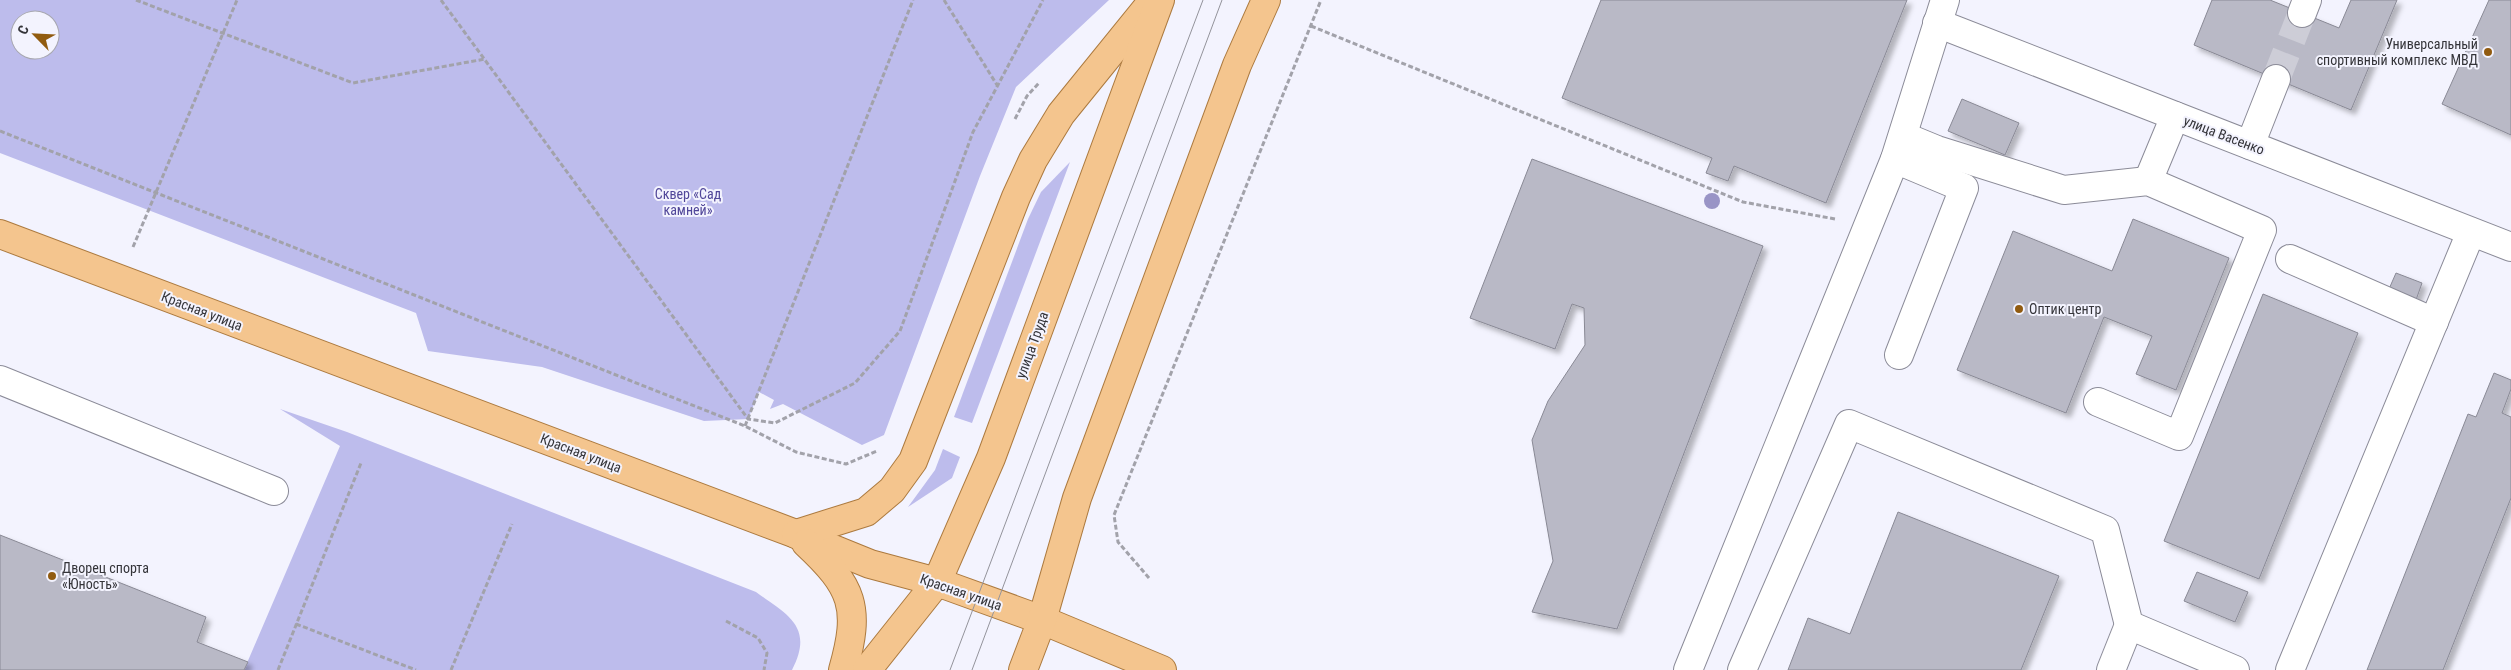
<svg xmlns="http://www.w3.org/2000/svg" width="2511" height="670" font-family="'Roboto Condensed',sans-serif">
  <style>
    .green { fill: #bdbcec; fill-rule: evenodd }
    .building { fill: #b9b9c6; stroke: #898995; filter: url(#shadow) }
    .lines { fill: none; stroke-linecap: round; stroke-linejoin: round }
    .minor-tunnel { stroke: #cdcdd7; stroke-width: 28; stroke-dasharray: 28 14; stroke-linecap: butt }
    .minor-casing { stroke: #8b8b98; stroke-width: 30 }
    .major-casing { stroke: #ac7a3f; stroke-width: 30 }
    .path { stroke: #a2a2aa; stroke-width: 3; stroke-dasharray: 5 2.5; stroke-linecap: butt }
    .minor { stroke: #fff; stroke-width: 28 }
    .major { stroke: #f4c58e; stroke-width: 28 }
    .tram { stroke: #93939b; stroke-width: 1 }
    .tree { fill: #9994c6 }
    .poi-dot { fill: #915b10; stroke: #f3f3fe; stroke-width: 2 }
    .labels { text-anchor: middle; stroke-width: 4; stroke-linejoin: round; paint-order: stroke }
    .poi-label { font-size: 14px; fill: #343439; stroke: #f3f3fe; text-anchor: start }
    .street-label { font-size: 14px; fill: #343439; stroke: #f3f3fe }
    .park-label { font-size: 14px; fill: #504699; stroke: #f3f3fe }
  </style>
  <defs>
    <filter id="shadow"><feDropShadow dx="4.5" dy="4.5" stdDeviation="2.5" flood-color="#0004"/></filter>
  </defs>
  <rect width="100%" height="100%" fill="#f3f3fe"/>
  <!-- green -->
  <g class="green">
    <path d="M0,0H1109L1016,87L980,176L884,435L862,445L783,404L770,409L774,400L759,392L748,419L704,421L542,367L428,351L416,313L0,153ZM20,20H50V50H20Z"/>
    <path d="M1070,162L972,423L954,417L1028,219L1041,192Z"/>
    <path d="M280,409L347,432L756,592C786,614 815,626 792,670H244L340,446Z"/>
    <path d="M943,449L960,457L952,478L908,507L935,470Z"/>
  </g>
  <!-- building -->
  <g class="building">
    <path d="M1601,0H1907L1826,203L1734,166L1728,181L1706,173L1712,158L1562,98Z"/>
    <path d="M2212,0H2270L2339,28L2351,0H2397L2351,110L2194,45Z"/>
    <path d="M2489,0H2511V135L2442,104Z"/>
    <path d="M1962,99L2019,123L2005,155L1948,131Z"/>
    <path d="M1532,159L1763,246L1617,629L1532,612L1553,561L1532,440L1548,401L1585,345L1584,308L1572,304L1555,349L1470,318Z"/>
    <path d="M2133,219L2229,258L2176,390L2136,374L2152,336L2104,317L2066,413L1957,370L2013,231L2112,271Z"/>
    <path d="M2396,273L2422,283L2416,300L2389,289Z"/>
    <path d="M2263,294L2358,333L2259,579L2164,541Z"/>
    <path d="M2494,373L2511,380V389L2502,413L2511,417V498L2443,670H2367L2468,414L2476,417Z"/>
    <path d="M1898,512L2059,576L2021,670H1788L1808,618L1850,634Z"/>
    <path d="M0,535L206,617L197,642L248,662L244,670H0Z"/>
    <path d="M2197,572L2248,592L2235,622L2184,601Z"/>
  </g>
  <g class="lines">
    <!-- minor-tunnel -->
    <path class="minor-tunnel" d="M2276,79L2302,13"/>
    <!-- minor casing -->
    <g class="minor-casing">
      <g id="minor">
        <path d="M2302,13L2307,0"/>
        <path d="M1937,23L2511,247"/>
        <path d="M1903,136L1937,150L2064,190L2148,181L2262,230L2179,436L2098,402"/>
        <path d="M2250,145L2276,79"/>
        <path d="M1895,159L1964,188L1899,355"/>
        <path d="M2148,181L2175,116"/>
        <path d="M2290,259L2434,322"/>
        <path d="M0,380L274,491"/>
        <path d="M1688,670L1895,159L1945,0"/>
        <path d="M1742,670L1849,424L2105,530L2129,625L2235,670"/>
        <path d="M2111,670L2129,625"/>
        <path d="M2290,670L2471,232"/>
      </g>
    </g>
    <!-- major casing -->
    <g class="major-casing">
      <g id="major">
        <path d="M0,234L796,534L870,564L937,582L1042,620L1162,670"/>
        <path d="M796,534L866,512L892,490L913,461L1016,197L1033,160L1061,114L1151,3"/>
        <path d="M806,543C853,587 861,607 843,670"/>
        <path d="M867,670L937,582L991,458L1160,0"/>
        <path d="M1023,670L1042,620L1077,498L1237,65L1266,0"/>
      </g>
    </g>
    <!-- path -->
    <g class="path">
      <path d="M136,0L353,83L485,59"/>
      <path d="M441,0L748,419L775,423L855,383L900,331L973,132L1043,0"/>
      <path d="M944,0L997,85"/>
      <path d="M1311,26L1743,202L1835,219"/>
      <path d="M1015,119L1027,96L1039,83"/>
      <path d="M0,131L745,426L796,452L846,464L877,451"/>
      <path d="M133,247L237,0"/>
      <path d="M745,426L913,0"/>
      <path d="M1149,578L1118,542L1114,515L1321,0"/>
      <path d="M726,621L758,638L767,653L764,670"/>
      <path d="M296,624L416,670"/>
      <path d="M278,670L361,463"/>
      <path d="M451,670L512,524"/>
    </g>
    <!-- minor -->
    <use href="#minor" class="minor"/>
    <!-- major -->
    <use href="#major" class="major"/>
    <!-- tram -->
    <g class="tram">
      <path d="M950,670L1203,0"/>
      <path d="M972,670L1222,0"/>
    </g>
  </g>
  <!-- trees -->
  <circle class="tree" cx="1712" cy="201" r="8"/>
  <!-- markers -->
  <g class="poi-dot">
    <circle cx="2488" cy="52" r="5"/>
    <circle cx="2019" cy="309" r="5"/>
    <circle cx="52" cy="576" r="5"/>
  </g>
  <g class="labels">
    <!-- poi labels -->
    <g class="poi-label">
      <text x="2478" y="49" text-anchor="end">Универсальный<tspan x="2478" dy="16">спортивный комплекс МВД</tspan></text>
      <text x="2029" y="314">Оптик центр</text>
      <text x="62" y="573">Дворец спорта<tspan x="62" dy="16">«Юность»</tspan></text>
    </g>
    <!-- street labels -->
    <g class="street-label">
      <text transform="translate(2224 135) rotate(21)" y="5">улица Васенко</text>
      <text transform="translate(202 311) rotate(21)" y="5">Красная улица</text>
      <text transform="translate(1032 345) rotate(-70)" y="5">улица Труда</text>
      <text transform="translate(581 453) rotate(21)" y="5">Красная улица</text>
      <text transform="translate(961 592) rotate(19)" y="5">Красная улица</text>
    </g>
    <!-- park labels -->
    <g class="park-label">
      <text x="688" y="199">Сквер «Сад<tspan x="688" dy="16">камней»</tspan></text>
    </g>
  </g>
  <!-- north arrow -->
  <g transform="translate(35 35) rotate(294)"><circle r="24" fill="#f3f3fe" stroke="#a7a7af"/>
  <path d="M0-4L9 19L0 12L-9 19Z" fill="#915b10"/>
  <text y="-8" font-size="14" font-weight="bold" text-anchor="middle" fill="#343439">С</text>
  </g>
</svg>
